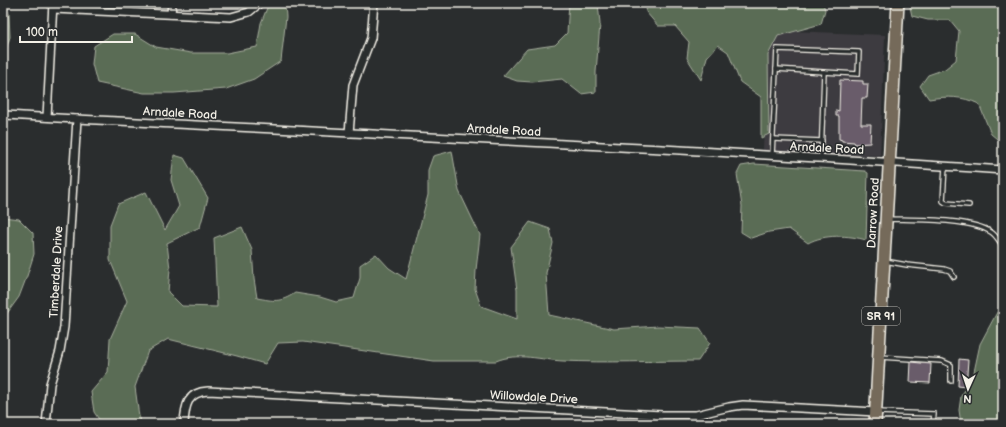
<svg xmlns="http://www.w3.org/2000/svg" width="1006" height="427" font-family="'Balsamiq Sans',sans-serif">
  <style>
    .built { fill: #3d3b40 }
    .green { fill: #5a6c55; stroke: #a7ae9e }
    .building { fill: #695c6a; stroke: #f4f1e8 }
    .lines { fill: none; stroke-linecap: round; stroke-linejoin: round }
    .lane-casing { stroke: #f4f1e8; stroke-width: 6 }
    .street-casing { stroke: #f4f1e8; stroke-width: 10 }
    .primary-casing { stroke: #f4f1e8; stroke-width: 14 }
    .lane { stroke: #2a2d2e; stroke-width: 3.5 }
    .street { stroke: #2a2d2e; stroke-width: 7 }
    .primary { stroke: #746a5a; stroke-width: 11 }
    .labels { text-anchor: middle; stroke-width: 3; stroke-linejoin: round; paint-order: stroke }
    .shield { fill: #2a2d2e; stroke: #b7b6b0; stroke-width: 1 }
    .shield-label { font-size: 11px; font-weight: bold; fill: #f4f1e8 }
    .street-label { font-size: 12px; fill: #f4f1e8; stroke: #2a2d2e }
  </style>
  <rect width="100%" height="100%" fill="#2a2d2e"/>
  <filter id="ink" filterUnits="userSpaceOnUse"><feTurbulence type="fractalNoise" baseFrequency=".025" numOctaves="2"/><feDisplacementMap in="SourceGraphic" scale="8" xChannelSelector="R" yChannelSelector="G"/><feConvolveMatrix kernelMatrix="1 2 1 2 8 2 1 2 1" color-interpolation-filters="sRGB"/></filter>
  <g filter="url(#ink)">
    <!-- built -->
    <path class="built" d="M768,30L885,35L880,156L763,151Z"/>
    <!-- green -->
    <g class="green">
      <path d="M3,3H5L9,14L10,37L3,59Z"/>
      <path d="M269,3H285L286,17L281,61L254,79L226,89L174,93H144L97,83L92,64L94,46L113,34H135L156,47L191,53H227L257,47L261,23Z"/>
      <path d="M569,3H598L600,24L596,72V92L581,94L562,79L532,82L517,81L503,76L527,49L555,45L567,33Z"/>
      <path d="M647,3H823L825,10L821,24L778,36L768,55L769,134L761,138V97L740,82L728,52L718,45L707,57L701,80L687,58L689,42L675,26H658L646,12Z"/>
      <path d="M912,3H1003V144L991,134L979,104C962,96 947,96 929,99L920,86L928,75L945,69L956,60L959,31L950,20H928L912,16L910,7Z"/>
      <path d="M452,151L459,191L480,235L476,270L475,289L481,306L517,319V290L511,247L530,222L550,229L553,243L546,273L549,315L614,329L658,326L700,328L710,343L698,361C653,361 608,363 563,361C542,360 517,352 496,361H434L303,342L278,343L265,364L237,356L168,339L148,351L135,387L140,424H102L94,412L91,392L108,372L110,339L127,301L110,260V225L118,204L146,192L165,230L179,206L171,180L174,155L184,158L208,198L200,227L167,243L170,269L168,292L182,306L217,307L214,238L242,227L252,250L254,279L257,298C274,301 280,303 295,293L320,297L336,302L354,298L360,278V265L376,254L389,268L406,279L428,195V170L433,156Z"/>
      <path d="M754,164L865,171L868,173L866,240C849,235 824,234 808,243L789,229L769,232L751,238L741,232L742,206L737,174L741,166Z"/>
      <path d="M3,217L19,219L33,233L34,254L27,276L19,297L3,319Z"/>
      <path d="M1002,303H1003V420L1001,424H961L959,410L961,396L967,387L974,372L980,344Z"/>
    </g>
    <!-- building -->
    <g class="building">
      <path d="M840,80L863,81V84H868L867,98H862L861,124H871L870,143L855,144L854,142L842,141V140L839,139V116H836V110L839,111Z"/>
      <path d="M959,359L968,360L966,387L958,386Z"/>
      <path d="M911,362L931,364L930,383L910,382Z"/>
    </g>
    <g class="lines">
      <!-- lane casing -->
      <g class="lane-casing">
        <g id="lane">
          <path d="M776,69L824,72"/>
          <path d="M773,139L822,141"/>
          <path d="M772,156L777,49L859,52L858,74L824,72L821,158"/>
          <path d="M945,166L943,201L946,203L969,205"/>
          <path d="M887,219C913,220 970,218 991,232C996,235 999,241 1003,246"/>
          <path d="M885,261L907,265L944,269L950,271L954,277"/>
          <path d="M880,357L942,361L951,365V381"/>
          <path d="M877,412L934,414L933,424"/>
        </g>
      </g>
      <!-- street casing -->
      <g class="street-casing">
        <g id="street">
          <path d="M53,9L231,17L249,12L260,3"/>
          <path d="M171,14L172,3"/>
          <path d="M3,115C336,133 670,147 1003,170"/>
          <path d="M47,117L53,3"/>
          <path d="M349,133L353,85L371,38L374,3"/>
          <path d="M46,424L50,384L60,351L64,327L77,119"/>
          <path d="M184,424C185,406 187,392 208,391L662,415H696L729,407L743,405L876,412"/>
          <path d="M658,424L659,415"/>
        </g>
      </g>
      <!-- primary casing -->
      <g class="primary-casing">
        <path id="primary" d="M875,424L898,3"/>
      </g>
      <!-- lane -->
      <use href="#lane" class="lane"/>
      <!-- street -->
      <use href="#street" class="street"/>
      <!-- primary -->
      <use href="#primary" class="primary"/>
    </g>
  </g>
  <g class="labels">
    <!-- shield labels -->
    <rect class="shield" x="862" y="307" width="38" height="18" rx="3"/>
    <g class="shield-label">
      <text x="881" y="320">SR 91</text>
    </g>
    <!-- street labels -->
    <g class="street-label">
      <text transform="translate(180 113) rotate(3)" y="4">Arndale Road</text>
      <text transform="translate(504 130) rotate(3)" y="4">Arndale Road</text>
      <text transform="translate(827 148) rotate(3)" y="4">Arndale Road</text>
      <text transform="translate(873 213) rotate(-87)" y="4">Darrow Road</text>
      <text transform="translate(56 272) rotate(-87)" y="4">Timberdale Drive</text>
      <text transform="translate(534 397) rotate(3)" y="4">Willowdale Drive</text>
    </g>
  </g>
  <!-- margin -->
  <rect width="1006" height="427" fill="none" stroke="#2a2d2e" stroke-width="16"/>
  <rect x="8" y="8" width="990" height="411" fill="none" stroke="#f4f1e8" stroke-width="1.5" filter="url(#ink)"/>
  <!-- north arrow -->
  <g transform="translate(968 389) rotate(183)" stroke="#2a2d2e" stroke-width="3" paint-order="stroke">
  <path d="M0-3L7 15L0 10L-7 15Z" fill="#f4f1e8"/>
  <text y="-6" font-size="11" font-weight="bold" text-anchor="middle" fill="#f4f1e8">N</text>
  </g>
  <!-- scale -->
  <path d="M20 36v6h112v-6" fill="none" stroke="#f4f1e8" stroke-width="2"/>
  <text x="26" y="36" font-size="12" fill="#f4f1e8" stroke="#2a2d2e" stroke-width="3" paint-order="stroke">100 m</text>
</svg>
